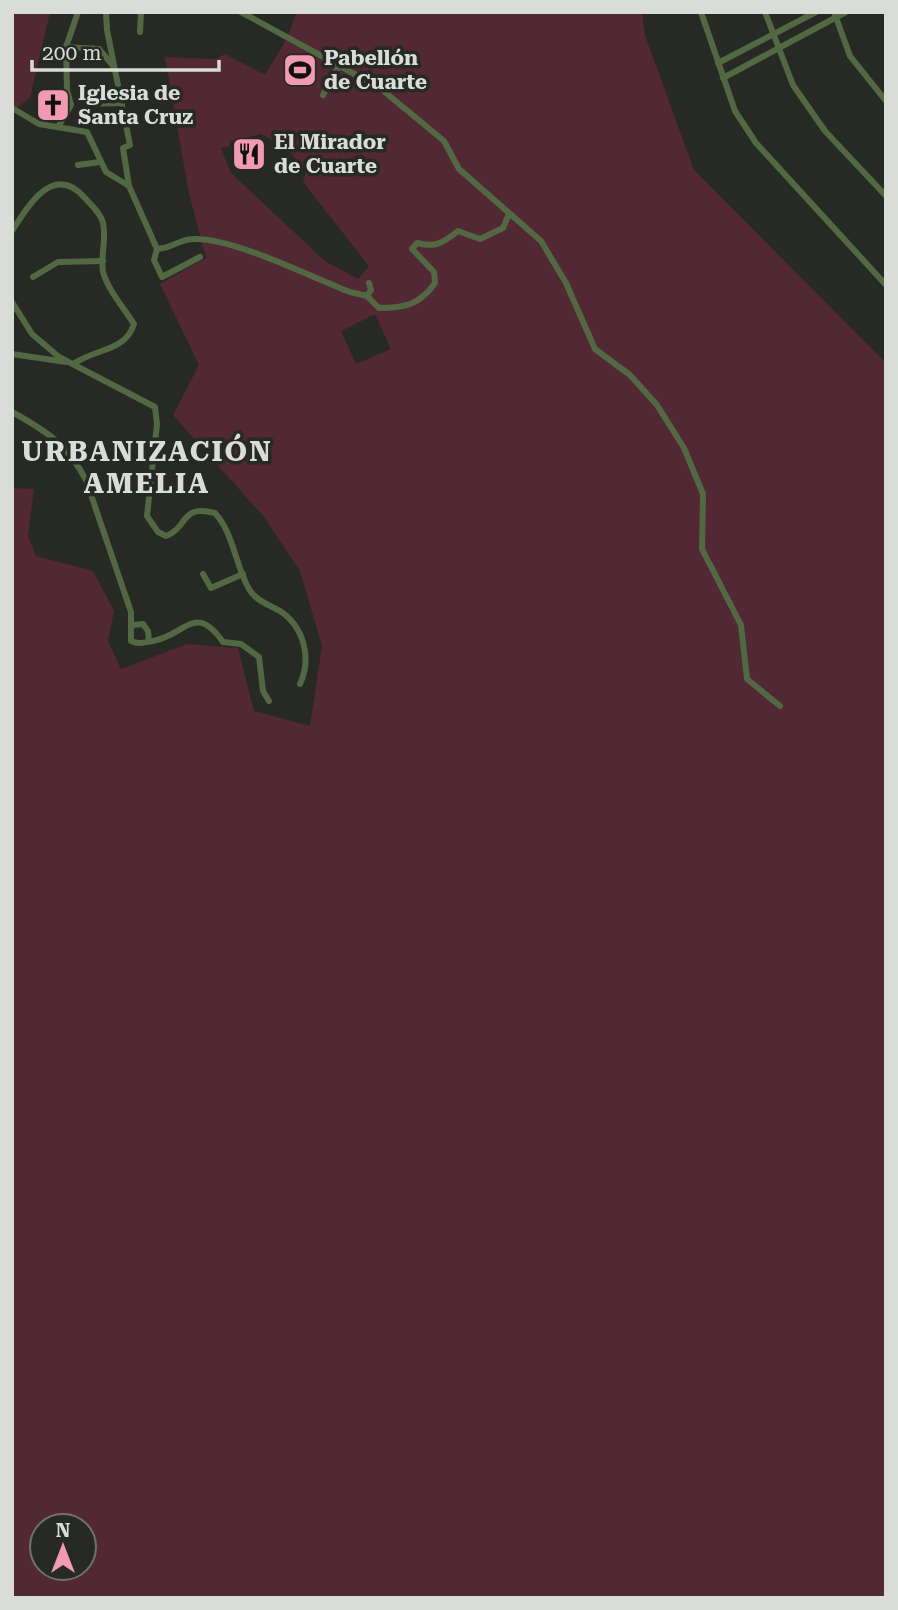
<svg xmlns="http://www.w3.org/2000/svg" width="898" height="1610" font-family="'Roboto Serif',serif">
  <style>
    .green { fill: #512834; fill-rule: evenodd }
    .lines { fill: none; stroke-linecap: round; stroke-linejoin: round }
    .street { stroke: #526842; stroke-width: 6 }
    .labels { text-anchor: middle; stroke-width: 7; stroke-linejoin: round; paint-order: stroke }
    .poi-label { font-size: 21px; font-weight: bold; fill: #dadcd9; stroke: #272925; text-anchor: start }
    .district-label { font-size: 28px; font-weight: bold; letter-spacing: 2px; fill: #dadcd9; stroke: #272925 }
  </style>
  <rect width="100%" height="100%" fill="#272925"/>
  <!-- green -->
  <g class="green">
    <path d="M12,12H50L30,98L12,111Z"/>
    <path d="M297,12H642L645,35L694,170L886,363V1598H12V488L34,489L28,536L36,556L93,571L114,611L108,641L121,669L187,644L238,648L254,711L310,726L322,646L300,571L264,517L173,415L199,365L160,284L206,258L189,194L165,57L216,59L225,54L265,75L286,40ZM261,134L287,148L306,172L303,182L369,266L358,279L325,261L231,173L221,148L230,146V141ZM375,314L391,349L356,364L341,331ZM42,1526H84V1568H42Z"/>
  </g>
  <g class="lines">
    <!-- street -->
    <g class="street">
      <path d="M106,12L107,30L130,145L123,148L129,186L157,249"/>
      <path d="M241,12L380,88L444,141L459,169L541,241L566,283L595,349L630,375L657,405L684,448L703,494L702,549L741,625L747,679L780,706"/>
      <path d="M701,12L735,111L756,143L886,285"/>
      <path d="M765,12L793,85L825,131L886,196"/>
      <path d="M834,12L850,56L886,101"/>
      <path d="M140,32L141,12"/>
      <path d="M66,47L99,49L114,67"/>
      <path d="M718,63L816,12"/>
      <path d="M723,78L846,12"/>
      <path d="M323,95L340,64"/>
      <path d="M87,104L121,103"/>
      <path d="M12,108L39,124L87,132L106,172L129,186"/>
      <path d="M58,127L71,105L67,90L66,47L78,12"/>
      <path d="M78,165L100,162"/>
      <path d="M12,231C28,206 53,163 84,197C91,205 101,213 103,223C107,239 100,256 103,272C108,290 124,308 134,324C126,351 95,349 75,363"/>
      <path d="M157,249C171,249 180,239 193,239C232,237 311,277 350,292L367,296L371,290L369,283"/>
      <path d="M157,249L154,260L162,277L200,257"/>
      <path d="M33,277L58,262L103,261"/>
      <path d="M367,296L379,308C404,308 420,305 435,283L434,272L412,249L417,243C435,248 443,243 458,231L480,239L503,228L509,214"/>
      <path d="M12,302L32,334L59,357L155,407L157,424L147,516L158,532L166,536C189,527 180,504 215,513C234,534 235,565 249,589C255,600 269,605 280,611C304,627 312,658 300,684"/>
      <path d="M12,354L66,362"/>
      <path d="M12,412C45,430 68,445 86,480L131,612V641C140,645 144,642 153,641C186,635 195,602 223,642L241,644L259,657L263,691L269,701"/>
      <path d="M203,574L211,588L243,574"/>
      <path d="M133,625L143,624L148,631L149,641"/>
    </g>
  </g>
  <!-- icons -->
  <defs>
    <g id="stadium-square" transform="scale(1.75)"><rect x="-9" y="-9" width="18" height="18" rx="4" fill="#f19ab1" stroke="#272925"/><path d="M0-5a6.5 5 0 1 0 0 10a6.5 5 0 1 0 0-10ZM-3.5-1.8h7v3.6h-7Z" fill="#111"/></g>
    <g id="church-square" transform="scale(1.75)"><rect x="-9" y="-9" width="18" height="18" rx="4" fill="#f19ab1" stroke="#272925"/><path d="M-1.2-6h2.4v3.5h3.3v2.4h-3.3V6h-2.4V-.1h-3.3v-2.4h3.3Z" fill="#111"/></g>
    <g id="restaurant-square" transform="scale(1.75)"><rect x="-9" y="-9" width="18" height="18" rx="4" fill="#f19ab1" stroke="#272925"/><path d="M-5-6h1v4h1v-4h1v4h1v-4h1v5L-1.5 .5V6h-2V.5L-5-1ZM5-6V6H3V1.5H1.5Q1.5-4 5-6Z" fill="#111"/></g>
  </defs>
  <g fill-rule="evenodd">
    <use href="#stadium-square" x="300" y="70"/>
    <use href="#church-square" x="53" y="105"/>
    <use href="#restaurant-square" x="249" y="154"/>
  </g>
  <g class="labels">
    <!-- poi labels -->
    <g class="poi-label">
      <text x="324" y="65">Pabellón<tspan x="324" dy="24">de Cuarte</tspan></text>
      <text x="78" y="100">Iglesia de<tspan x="78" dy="24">Santa Cruz</tspan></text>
      <text x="274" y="149">El Mirador<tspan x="274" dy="24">de Cuarte</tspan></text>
    </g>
    <!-- district labels -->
    <g class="district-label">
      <text x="147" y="461">URBANIZACIÓN<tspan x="147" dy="32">AMELIA</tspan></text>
    </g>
  </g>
  <!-- border -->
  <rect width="898" height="1610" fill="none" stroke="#dadcd9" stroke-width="28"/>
  <!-- north arrow -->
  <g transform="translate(63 1547)"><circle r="33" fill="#272925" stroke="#6f716d" stroke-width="2"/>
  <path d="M0-5L12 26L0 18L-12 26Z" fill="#f19ab1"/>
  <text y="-10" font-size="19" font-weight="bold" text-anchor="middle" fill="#dadcd9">N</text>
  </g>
  <!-- scale -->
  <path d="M32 60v10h187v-10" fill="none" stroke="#dadcd9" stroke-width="3.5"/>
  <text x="42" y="60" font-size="21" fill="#dadcd9" stroke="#272925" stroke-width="5" paint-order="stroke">200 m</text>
</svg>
